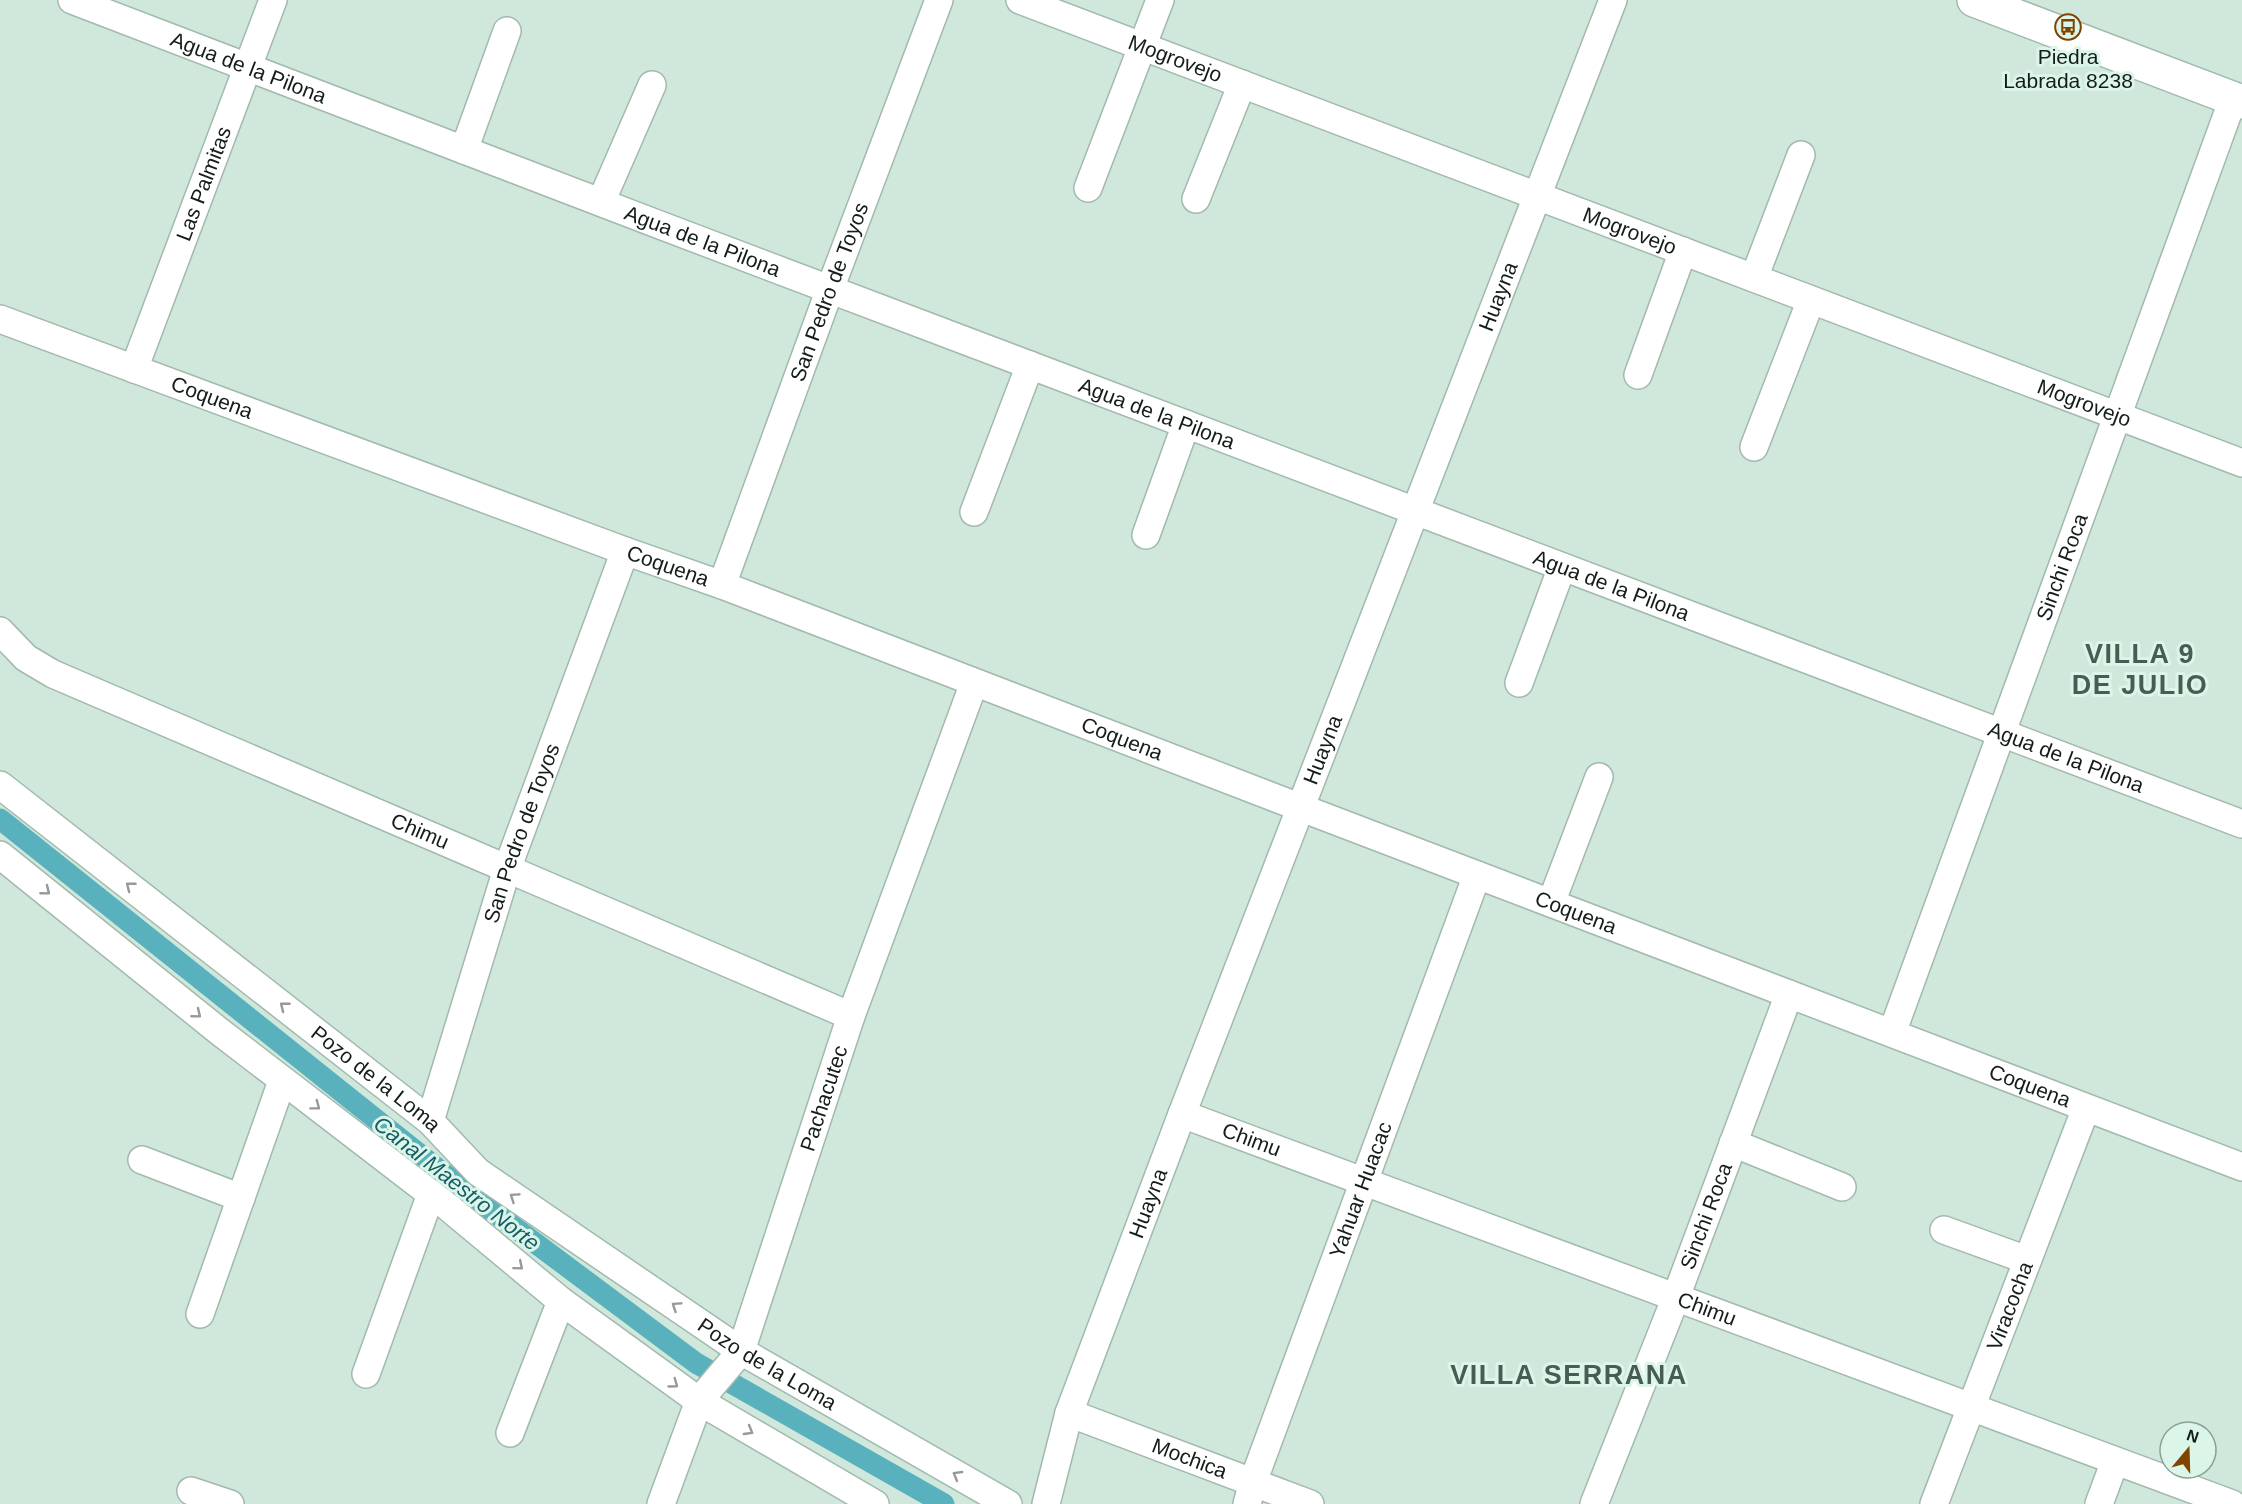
<svg xmlns="http://www.w3.org/2000/svg" width="2242" height="1504" font-family="Arial,sans-serif">
  <style>
    .lines { fill: none; stroke-linecap: round; stroke-linejoin: round }
    .canal { stroke: #58b1bc; stroke-width: 21 }
    .minor-casing { stroke: #a2b9ae; stroke-width: 30 }
    .major-casing { stroke: #a2b9ae; stroke-width: 36 }
    .minor { stroke: #fff; stroke-width: 27 }
    .major { stroke: #fff; stroke-width: 33 }
    .oneway { stroke: #959998 }
    .labels { text-anchor: middle; stroke-width: 6; stroke-linejoin: round; paint-order: stroke }
    .poi-label { font-size: 21px; fill: #141d19; stroke: #dcf5e9 }
    .street-label { font-size: 21px; fill: #141d19; stroke: #dcf5e9 }
    .water-label { font-size: 22px; font-style: italic; fill: #135e67; stroke: #dcf5e9 }
    .district-label { font-size: 27px; font-weight: bold; letter-spacing: 1.5px; fill: #475c52; stroke: #dcf5e9 }
  </style>
  <rect width="100%" height="100%" fill="#cfe8db"/>
  <g class="lines">
    <!-- canal -->
    <path class="canal" d="M0,819L467,1192L696,1363L944,1504"/>
    <!-- minor casing -->
    <g class="minor-casing">
      <g id="minor">
        <path id="s1" d="M72,0C794,278 1518,550 2242,824"/>
        <path id="s2" d="M1020,0L2242,463"/>
        <path d="M464,150L507,31"/>
        <path d="M1088,188L1160,0"/>
        <path d="M1196,199L1242,84"/>
        <path d="M601,202L652,85"/>
        <path d="M1754,278L1801,155"/>
        <path id="s3" d="M0,319L625,551L722,585L1299,807L2242,1167"/>
        <path id="s4" d="M134,369L273,0"/>
        <path d="M1638,375L1683,251"/>
        <path d="M1754,447L1811,300"/>
        <path d="M974,512L1030,365"/>
        <path d="M1146,535L1186,424"/>
        <path id="s5" d="M722,585L830,289L939,0"/>
        <path id="s6" d="M0,631L26,658L53,674L851,1016"/>
        <path d="M1519,683L1562,567"/>
        <path id="s7" d="M0,785L430,1121L478,1172L741,1351L1008,1504"/>
        <path d="M0,855L220,1032L448,1207L561,1301L699,1401L875,1504"/>
        <path d="M1551,903L1599,777"/>
        <path id="s8" d="M1892,1033L2233,99"/>
        <path id="s9" d="M1182,1114L2232,1504"/>
        <path id="s10" d="M430,1121L507,869L625,551"/>
        <path d="M1733,1143L1842,1187"/>
        <path d="M142,1160L241,1198"/>
        <path d="M1944,1230L2027,1260"/>
        <path d="M200,1314L282,1081"/>
        <path d="M366,1374L431,1194"/>
        <path id="s11" d="M1069,1413L1310,1504"/>
        <path d="M510,1433L561,1301"/>
        <path d="M191,1491L230,1504"/>
        <path id="s12" d="M661,1504L699,1401L741,1351L851,1016L974,683"/>
        <path id="s13" d="M1046,1504L1069,1413L1182,1114L1613,0"/>
        <path id="s14" d="M1247,1504L1253,1482L1477,875"/>
        <path id="s15" d="M1594,1504L1676,1297L1789,994"/>
        <path id="s16" d="M1934,1504L2086,1108"/>
        <path d="M2099,1504L2115,1461"/>
      </g>
    </g>
    <!-- major casing -->
    <g class="major-casing">
      <path id="major" d="M1974,0L2242,102"/>
    </g>
    <!-- minor -->
    <use href="#minor" class="minor"/>
    <!-- major -->
    <use href="#major" class="major"/>
  </g>
  <!-- one-way arrows -->
  <defs><path id="oneway-chevron" d="M-2-3.5L2.5 0L-2 3.5" fill="none" stroke-width="1.6" stroke-linecap="round" stroke-linejoin="round" transform="scale(1.5)"/></defs>
  <g class="oneway">
    <use href="#oneway-chevron" transform="translate(130 886) rotate(-142)"/>
    <use href="#oneway-chevron" transform="translate(46 891) rotate(39)"/>
    <use href="#oneway-chevron" transform="translate(284 1006) rotate(-142)"/>
    <use href="#oneway-chevron" transform="translate(197 1014) rotate(39)"/>
    <use href="#oneway-chevron" transform="translate(316 1106) rotate(37)"/>
    <use href="#oneway-chevron" transform="translate(514 1197) rotate(-146)"/>
    <use href="#oneway-chevron" transform="translate(519 1266) rotate(40)"/>
    <use href="#oneway-chevron" transform="translate(676 1306) rotate(-146)"/>
    <use href="#oneway-chevron" transform="translate(674 1384) rotate(36)"/>
    <use href="#oneway-chevron" transform="translate(749 1431) rotate(30)"/>
    <use href="#oneway-chevron" transform="translate(957 1475) rotate(-150)"/>
  </g>
  <!-- icons -->
  <defs>
    <g id="bus-ring" transform="scale(1.35)"><circle r="9.5" fill="#dcf5e9" stroke="#804400" stroke-width="1.5"/><path d="M-5-6H5V4H4V6H2V4H-2V6H-4V4H-5ZM-3.5-4V0h7V-4ZM-3.5 1.2v1.5H-2V1.2ZM2 1.2v1.5H3.5V1.2Z" fill="#804400"/></g>
  </defs>
  <g fill-rule="evenodd">
    <use href="#bus-ring" x="2068" y="27"/>
  </g>
  <g class="labels">
    <!-- poi labels -->
    <g class="poi-label">
      <text x="2068" y="64">Piedra<tspan x="2068" dy="24">Labrada 8238</tspan></text>
    </g>
    <!-- street labels -->
    <g class="street-label">
      <text dy="7" stroke="none"><textPath href="#s2" startOffset="166">Mogrovejo</textPath></text>
      <text dy="7" stroke="none"><textPath href="#s1" startOffset="189">Agua de la Pilona</textPath></text>
      <text dy="7" stroke="none"><textPath href="#s4" startOffset="198">Las Palmitas</textPath></text>
      <text dy="7" stroke="none"><textPath href="#s2" startOffset="652">Mogrovejo</textPath></text>
      <text dy="7" stroke="none"><textPath href="#s1" startOffset="675">Agua de la Pilona</textPath></text>
      <text dy="7" stroke="none"><textPath href="#s5" startOffset="312">San Pedro de Toyos</textPath></text>
      <text dy="7" stroke="none"><textPath href="#s13" startOffset="1290">Huayna</textPath></text>
      <text dy="7" stroke="none"><textPath href="#s3" startOffset="226">Coquena</textPath></text>
      <text dy="7" stroke="none"><textPath href="#s2" startOffset="1138">Mogrovejo</textPath></text>
      <text dy="7" stroke="none"><textPath href="#s1" startOffset="1161">Agua de la Pilona</textPath></text>
      <text dy="7" stroke="none"><textPath href="#s3" startOffset="712">Coquena</textPath></text>
      <text dy="7" stroke="none"><textPath href="#s8" startOffset="496">Sinchi Roca</textPath></text>
      <text dy="7" stroke="none"><textPath href="#s1" startOffset="1647">Agua de la Pilona</textPath></text>
      <text dy="7" stroke="none"><textPath href="#s3" startOffset="1198">Coquena</textPath></text>
      <text dy="7" stroke="none"><textPath href="#s13" startOffset="804">Huayna</textPath></text>
      <text dy="7" stroke="none"><textPath href="#s1" startOffset="2133">Agua de la Pilona</textPath></text>
      <text dy="7" stroke="none"><textPath href="#s6" startOffset="468">Chimu</textPath></text>
      <text dy="7" stroke="none"><textPath href="#s10" startOffset="302">San Pedro de Toyos</textPath></text>
      <text dy="7" stroke="none"><textPath href="#s3" startOffset="1684">Coquena</textPath></text>
      <text dy="7" stroke="none"><textPath href="#s7" startOffset="477">Pozo de la Loma</textPath></text>
      <text dy="7" stroke="none"><textPath href="#s3" startOffset="2170">Coquena</textPath></text>
      <text dy="7" stroke="none"><textPath href="#s12" startOffset="441">Pachacutec</textPath></text>
      <text dy="7" stroke="none"><textPath href="#s9" startOffset="74">Chimu</textPath></text>
      <text dy="7" stroke="none"><textPath href="#s14" startOffset="334">Yahuar Huacac</textPath></text>
      <text dy="7" stroke="none"><textPath href="#s13" startOffset="318">Huayna</textPath></text>
      <text dy="7" stroke="none"><textPath href="#s15" startOffset="309">Sinchi Roca</textPath></text>
      <text dy="7" stroke="none"><textPath href="#s16" startOffset="212">Viracocha</textPath></text>
      <text dy="7" stroke="none"><textPath href="#s9" startOffset="560">Chimu</textPath></text>
      <text dy="7" stroke="none"><textPath href="#s7" startOffset="963">Pozo de la Loma</textPath></text>
      <text dy="7" stroke="none"><textPath href="#s11" startOffset="129">Mochica</textPath></text>
    </g>
    <!-- water labels -->
    <g class="water-label">
      <text transform="translate(457 1183) rotate(38)" y="8">Canal Maestro Norte</text>
    </g>
    <!-- district labels -->
    <g class="district-label">
      <text x="2140" y="663">VILLA 9<tspan x="2140" dy="31">DE JULIO</tspan></text>
      <text x="1569" y="1384">VILLA SERRANA</text>
    </g>
  </g>
  <!-- north arrow -->
  <g transform="translate(2188 1450) rotate(19)"><circle r="28" fill="#dcf5e9" stroke="#8c9f96" stroke-width="1.5"/>
  <path d="M0-4.5L10 22L0 15L-10 22Z" fill="#804400"/>
  <text y="-9" font-size="16" font-weight="bold" text-anchor="middle" fill="#141d19">N</text>
  </g>
</svg>
